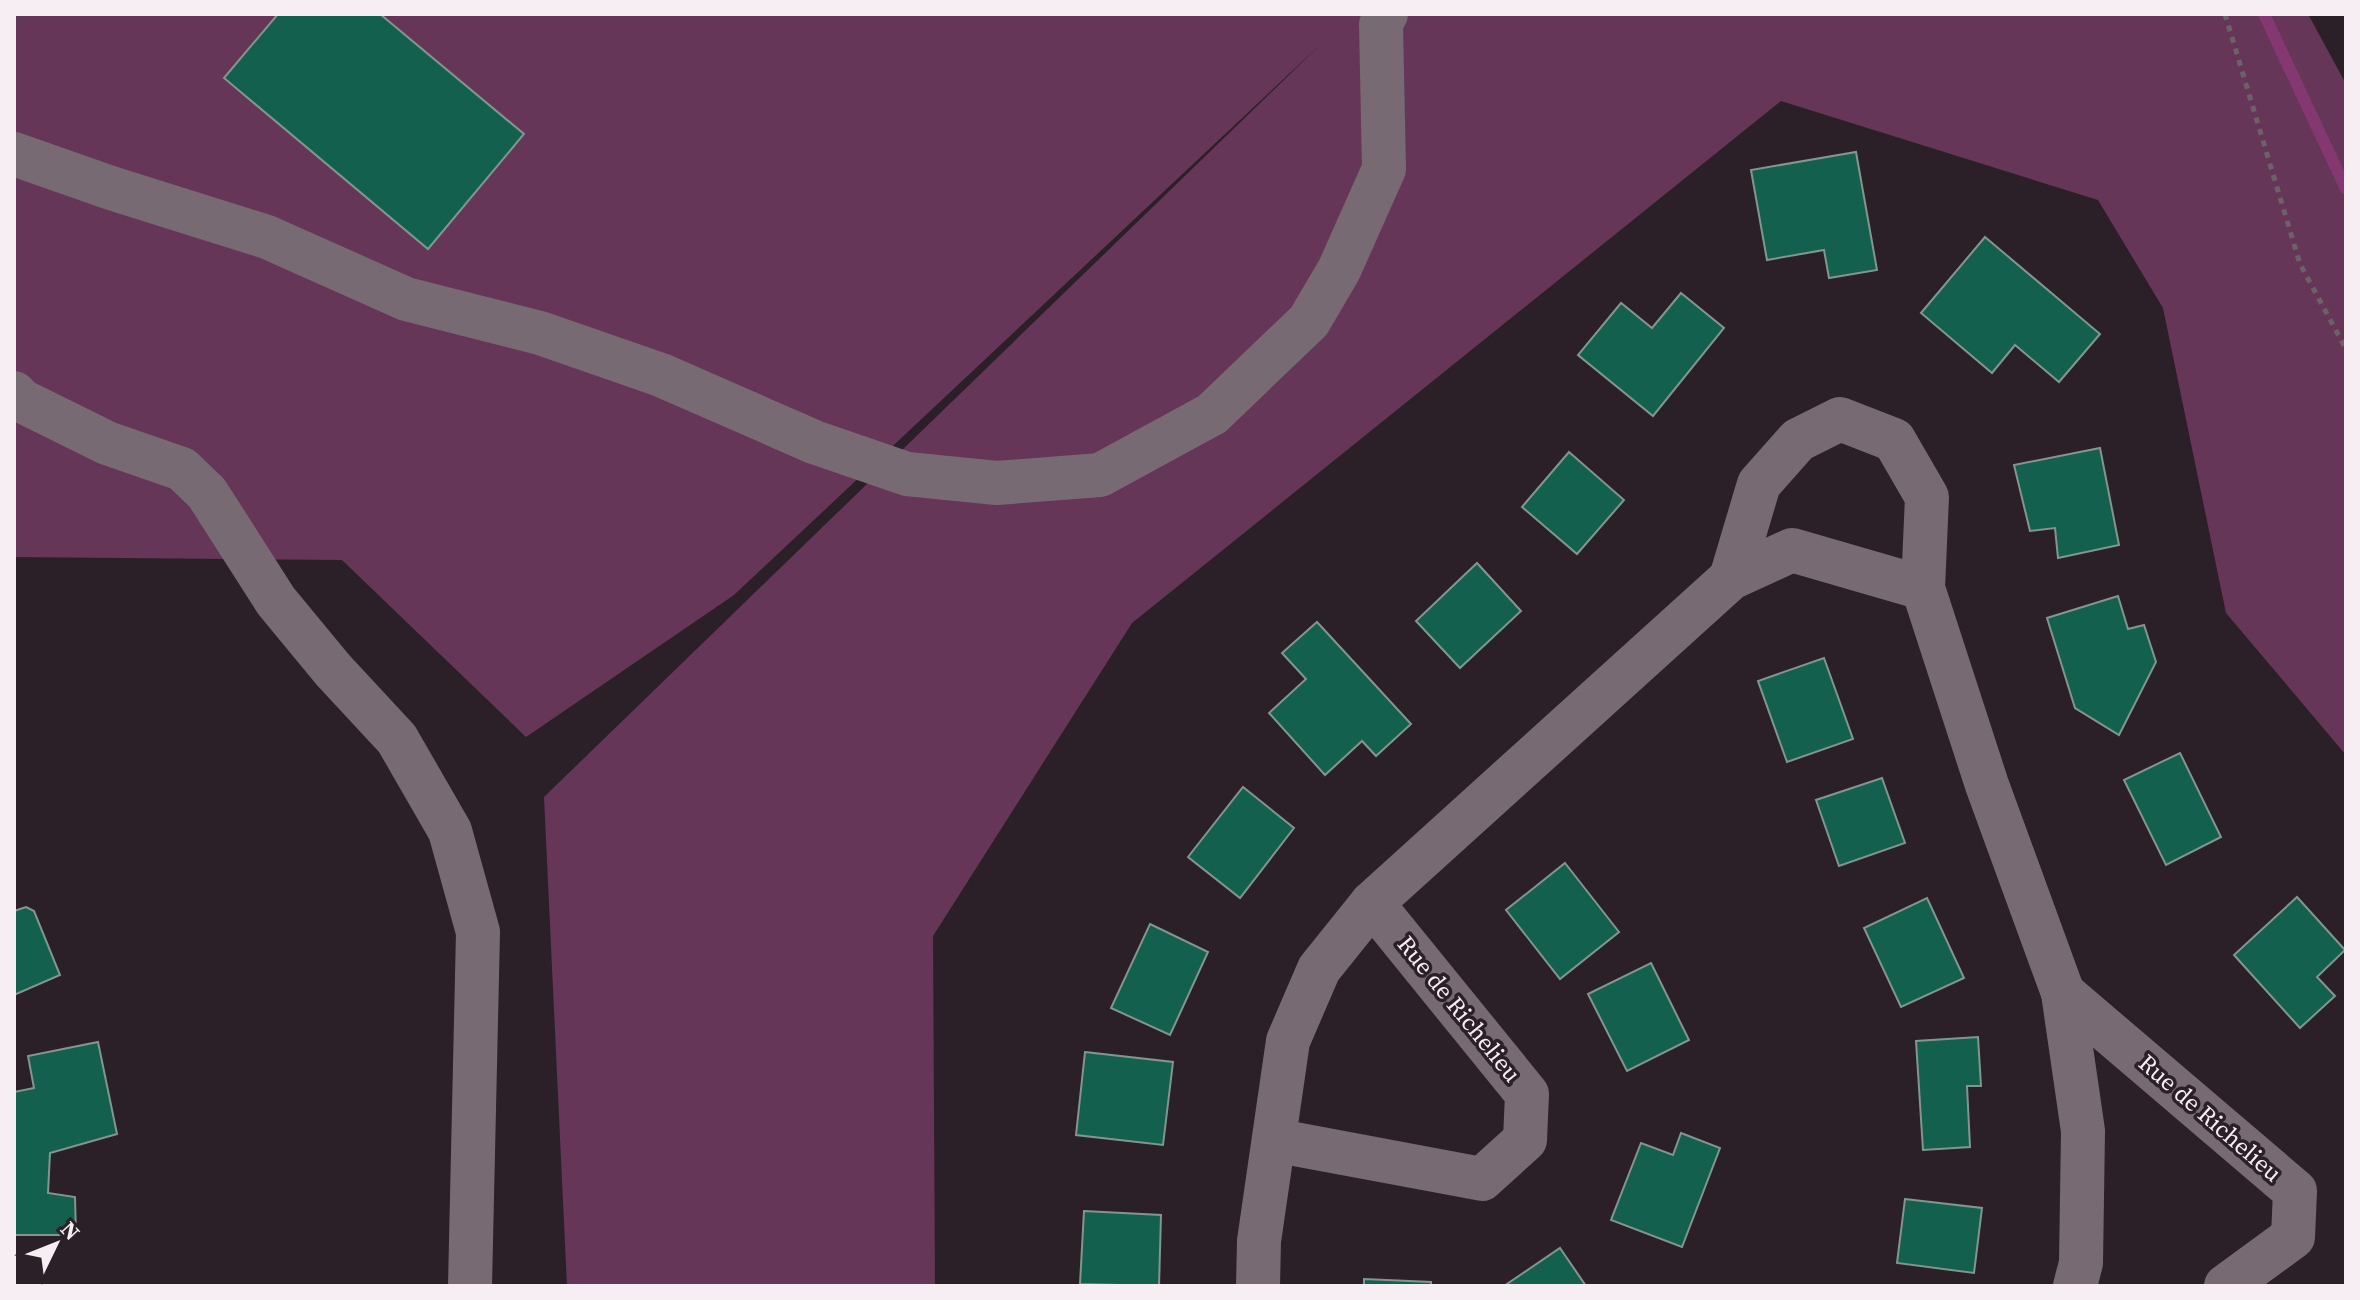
<svg xmlns="http://www.w3.org/2000/svg" width="2360" height="1300" font-family="'Source Serif 4',serif">
  <style>
    .green { fill: #663658 }
    .lines { fill: none; stroke-linecap: round; stroke-linejoin: round }
    .stream { stroke: #843770; stroke-width: 12 }
    .building { fill: #14604f; stroke: #82958f; stroke-width: 2 }
    .path { stroke: #6c6168; stroke-width: 5; stroke-dasharray: 6 6; stroke-linecap: butt }
    .minor { stroke: #786a73; stroke-width: 44 }
    .labels { text-anchor: middle; stroke-width: 7; stroke-linejoin: round; paint-order: stroke }
    .street-label { font-size: 24px; fill: #f6eef3; stroke: #2c2028 }
  </style>
  <rect width="100%" height="100%" fill="#2c2028"/>
  <!-- green -->
  <path class="green" d="M14,14H2308L2346,84V755L2226,613L2163,308L2098,200L1781,101L1132,623L933,936L935,1286H567L544,797L1321,44L734,595L526,737L342,560L14,557Z"/>
  <g class="lines">
    <!-- stream -->
    <path class="stream" d="M2264,14L2346,189"/>
  </g>
  <!-- building -->
  <g class="building">
    <path d="M278,14H380L524,134L428,249L224,78Z"/>
    <path d="M1856,152L1877,270L1829,278L1824,250L1767,260L1751,170Z"/>
    <path d="M1985,237L2100,334L2059,382L2015,345L1992,373L1921,313Z"/>
    <path d="M1681,293L1724,328L1653,416L1578,355L1621,303L1652,328Z"/>
    <path d="M2100,448L2119,545L2058,558L2055,528L2030,531L2014,465Z"/>
    <path d="M1569,452L1624,500L1577,554L1522,507Z"/>
    <path d="M1477,563L1521,611L1460,668L1416,621Z"/>
    <path d="M2118,596L2128,629L2144,625L2156,662L2119,735L2075,708L2047,618Z"/>
    <path d="M1317,622L1411,724L1376,756L1362,741L1325,775L1269,713L1306,679L1282,653Z"/>
    <path d="M1824,658L1853,739L1787,762L1758,681Z"/>
    <path d="M2180,753L2221,837L2166,865L2124,780Z"/>
    <path d="M1882,778L1905,843L1839,866L1816,800Z"/>
    <path d="M1243,787L1294,828L1240,898L1188,857Z"/>
    <path d="M1565,863L1619,932L1560,979L1506,910Z"/>
    <path d="M2297,897L2345,950L2317,977L2335,996L2300,1028L2234,955Z"/>
    <path d="M1927,898L1964,978L1901,1007L1864,928Z"/>
    <path d="M26,907L34,911L60,975L14,995V911Z"/>
    <path d="M1150,924L1208,952L1170,1035L1111,1008Z"/>
    <path d="M1651,963L1689,1040L1627,1071L1588,994Z"/>
    <path d="M1978,1037L1981,1086H1967L1970,1147L1923,1150L1916,1041Z"/>
    <path d="M98,1042L117,1134L50,1153L48,1193L75,1197L76,1235H14V1092L34,1088L28,1056Z"/>
    <path d="M1085,1052L1173,1062L1163,1145L1076,1135Z"/>
    <path d="M1681,1133L1720,1148L1682,1247L1611,1220L1641,1143L1673,1155Z"/>
    <path d="M1905,1199L1982,1208L1974,1273L1897,1263Z"/>
    <path d="M1084,1211L1161,1215L1159,1286L1080,1284Z"/>
    <path d="M1560,1248L1586,1286H1504Z"/>
    <path d="M1364,1279L1431,1282V1286H1364Z"/>
  </g>
  <g class="lines">
    <!-- path -->
    <path class="path" d="M2225,14L2300,264L2346,349"/>
    <!-- minor -->
    <g class="minor">
      <path d="M14,154L111,188L267,237L406,299L540,333L661,375L814,442L907,474L997,483L1100,475L1212,414L1309,321L1339,270L1384,169L1381,24L1386,14"/>
      <path d="M14,393L22,401L107,443L182,469L207,493L276,601L333,670L397,739L450,831L478,932L470,1286"/>
      <path d="M1731,578L1759,484L1798,440L1840,419L1894,440L1927,497L1923,588L1987,785L2063,993L2083,1131L2081,1263L2075,1286"/>
      <path d="M2063,993L2295,1191L2293,1237L2226,1286"/>
      <path d="M1274,1140L1482,1179L1525,1140L1527,1094L1372,903"/>
      <path d="M1258,1286L1259,1241L1288,1041L1319,969L1372,903L1731,578L1792,550L1923,588"/>
    </g>
  </g>
  <g class="labels">
    <!-- street labels -->
    <g class="street-label">
      <text transform="translate(1459 1009) rotate(51)" y="8">Rue de Richelieu</text>
      <text transform="translate(2210 1118) rotate(41)" y="8">Rue de Richelieu</text>
    </g>
  </g>
  <!-- border -->
  <rect width="2360" height="1300" fill="none" stroke="#f6eef3" stroke-width="32"/>
  <!-- north arrow -->
  <g transform="translate(56 1244) rotate(47)" stroke="#2c2028" stroke-width="6" paint-order="stroke">
  <path d="M0-6L14 30L0 20L-14 30Z" fill="#f6eef3"/>
  <text y="-12" font-size="22" font-weight="bold" text-anchor="middle" fill="#f6eef3">N</text>
  </g>
</svg>
